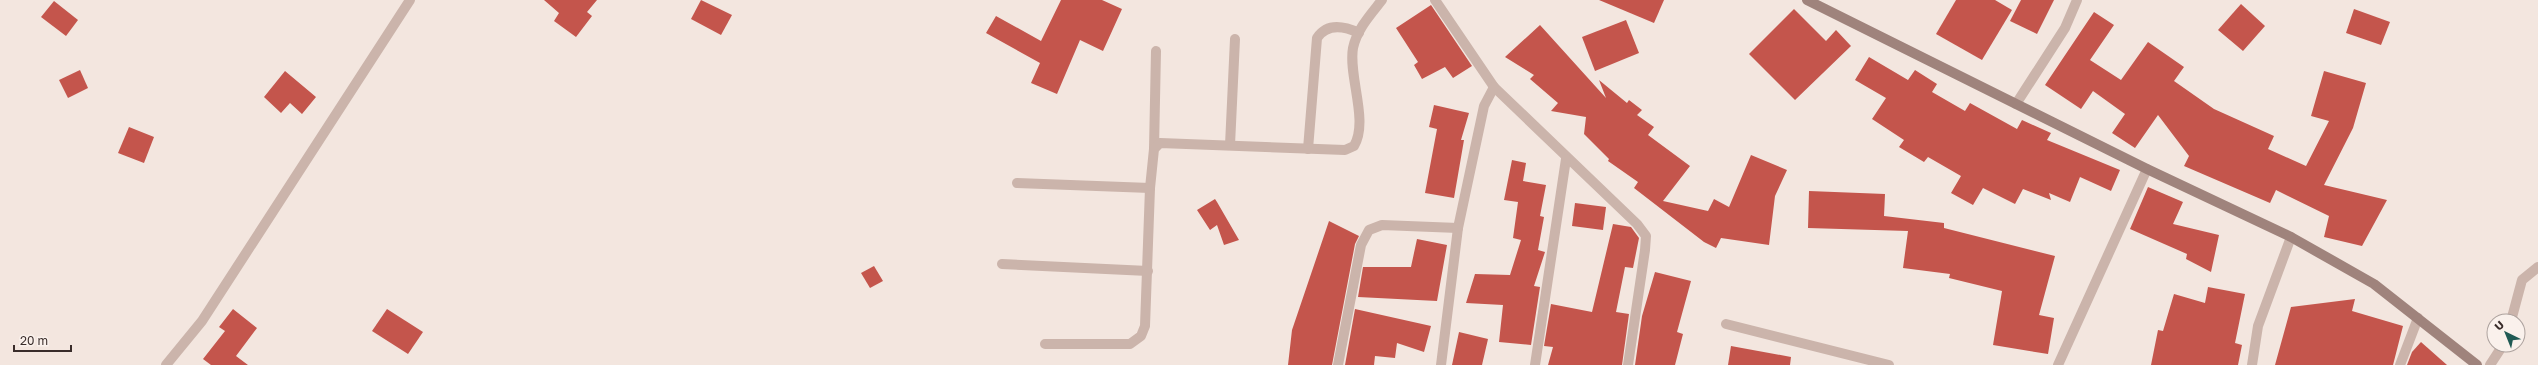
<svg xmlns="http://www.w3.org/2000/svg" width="2538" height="365" font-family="'Golos Text',sans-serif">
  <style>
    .building { fill: #c4554c }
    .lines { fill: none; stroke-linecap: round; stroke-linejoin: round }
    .lane { stroke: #cbb4ab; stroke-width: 10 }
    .street { stroke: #cbb4ab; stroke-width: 10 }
    .secondary { stroke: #9f837c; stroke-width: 10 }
  </style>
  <rect width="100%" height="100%" fill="#f3e6df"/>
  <!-- building -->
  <g class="building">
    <path d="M544,0H597L587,12L592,16L576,37L554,21L559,13Z"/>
    <path d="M701,0L732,15L721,35L691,19Z"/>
    <path d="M1061,0H1102L1122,9L1103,51L1080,40L1057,94L1031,83L1040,63L986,33L996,16L1041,41Z"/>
    <path d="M1599,0H1664L1654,23Z"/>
    <path d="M1956,0H1995L2012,10L1982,60L1936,34Z"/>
    <path d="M2021,0H2054L2037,34L2010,21Z"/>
    <path d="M54,1L78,20L66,36L41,17Z"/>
    <path d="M2241,4L2265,26L2243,51L2218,30Z"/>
    <path d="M1431,5L1472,66L1453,78L1445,67L1422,79L1414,65L1418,62L1396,28Z"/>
    <path d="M1794,9L1826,41L1836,30L1851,46L1795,100L1749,54Z"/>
    <path d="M2354,9L2390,22L2381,45L2346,33Z"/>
    <path d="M2094,12L2114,25L2090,60L2121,80L2148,42L2184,67L2174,81L2214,109L2274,136L2268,149L2306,166L2329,121L2311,116L2324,71L2366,83L2353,128L2324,185L2387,200L2362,246L2324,237L2329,216L2276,190L2270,203L2184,166L2189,156L2158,115L2135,148L2112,133L2125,114L2093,91L2081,109L2045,85Z"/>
    <path d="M1626,20L1639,53L1595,71L1582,37Z"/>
    <path d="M1540,25L1606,98L1599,80L1627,103L1629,100L1642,110L1637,115L1654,127L1648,135L1690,166L1663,201L1708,211L1714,199L1729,207L1751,155L1787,170L1775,196L1769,245L1721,238L1716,248L1704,242L1634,188L1638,182L1608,161L1609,159L1584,134L1586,117L1551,111L1558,103L1530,79L1534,75L1505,57Z"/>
    <path d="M1869,57L1908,80L1915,70L1937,84L1932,92L1965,111L1970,103L2017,129L2022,120L2051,133L2047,140L2120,170L2111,191L2080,177L2070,202L2049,193L2051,200L2023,189L2015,204L1983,188L1973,205L1951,193L1961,176L1928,157L1924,162L1899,147L1904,140L1872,119L1886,98L1855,80Z"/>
    <path d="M80,70L88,88L68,98L59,80Z"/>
    <path d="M285,71L316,97L302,114L290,103L281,113L264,97Z"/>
    <path d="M1434,105L1469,113L1461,140H1464L1454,198L1425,193L1437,129L1429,127Z"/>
    <path d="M129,127L154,137L144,163L118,153Z"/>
    <path d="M1512,160L1526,163L1523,181L1546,185L1540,216L1544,217L1538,250L1545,252L1534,286L1540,287L1531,345L1499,342L1503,305L1466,303L1475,274L1510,275L1521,240L1513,238L1518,202L1504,200Z"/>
    <path d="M2148,187L2183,202L2173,224L2219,235L2211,272L2186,259L2187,254L2130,229Z"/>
    <path d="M1809,191L1885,194L1884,216L1944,223V228L2055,256L2039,315L2054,318L2048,354L1993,345L2002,291L1949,278L1950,274L1903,268L1908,231L1808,228Z"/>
    <path d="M1215,199L1217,202L1239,240L1224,245L1217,225L1210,230L1197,210Z"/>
    <path d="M1575,203L1606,207L1603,230L1572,226Z"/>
    <path d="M1329,221L1359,236L1355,244L1332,365H1288L1292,330Z"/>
    <path d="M1613,224L1631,227L1639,238L1633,268L1625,267L1616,312L1629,314L1622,365H1548L1553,347L1544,346L1551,304L1592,312Z"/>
    <path d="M1417,239L1447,245L1437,301L1358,297L1363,267H1411Z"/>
    <path d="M874,266L883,281L870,288L861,273Z"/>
    <path d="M1655,272L1691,281L1677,332L1683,334L1675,365H1635L1642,316Z"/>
    <path d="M2208,287L2245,294L2235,343L2242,345L2238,365H2151L2158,330L2163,331L2174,294L2205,303Z"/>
    <path d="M2355,299L2352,311L2403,326L2393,365H2275L2291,307Z"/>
    <path d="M233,309L257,328L236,356L248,365H211L203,359L225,331L219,327Z"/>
    <path d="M387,309L423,332L408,354L372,331Z"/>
    <path d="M1355,309L1431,326L1424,352L1397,343L1395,358L1375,356L1374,365H1345Z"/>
    <path d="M1459,332L1488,339L1482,365H1452Z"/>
    <path d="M2421,342L2447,365H2407L2412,352Z"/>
    <path d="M1731,346L1791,357L1790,365H1728Z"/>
  </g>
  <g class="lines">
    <!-- lane -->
    <g class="lane">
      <path d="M1726,324L1889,365"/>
      <path d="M2058,365L2147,169"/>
    </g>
    <!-- street -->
    <g class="street">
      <path d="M1435,0L1494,87L1637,224L1646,236L1645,250L1628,365"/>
      <path d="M2016,104L2065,28L2077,0"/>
      <path d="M1230,145L1235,39"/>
      <path d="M1154,149L1156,51"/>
      <path d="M1308,149L1317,38C1327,23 1344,26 1359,33"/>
      <path d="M1017,183L1150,188"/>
      <path d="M1002,264L1148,271"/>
      <path d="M2511,321L2522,280L2538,267"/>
      <path d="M1045,344H1130L1141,336L1145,326L1150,188L1154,149L1160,143L1345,150L1354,146C1369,121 1348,76 1353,48C1357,29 1371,14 1382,0"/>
      <path d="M166,365L202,321L410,0"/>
      <path d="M1338,365L1361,245L1369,230L1382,225L1458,228"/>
      <path d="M1441,365L1458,228L1484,106L1494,87"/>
      <path d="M1535,365L1566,159"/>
      <path d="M2252,365L2258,326L2291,237"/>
      <path d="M2400,365L2418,318"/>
      <path d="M2490,365L2503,345"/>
    </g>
    <!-- secondary -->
    <path class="secondary" d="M1807,0L2147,169L2291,237L2374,284L2477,365"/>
  </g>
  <!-- north arrow -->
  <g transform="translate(2506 333) rotate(317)"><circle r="19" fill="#faf1ec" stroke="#ada29e"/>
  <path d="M0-3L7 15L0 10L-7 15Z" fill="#205a54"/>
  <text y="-6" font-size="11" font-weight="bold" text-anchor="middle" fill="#392c2a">U</text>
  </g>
  <!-- scale -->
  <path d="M14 345v6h57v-6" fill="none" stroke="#392c2a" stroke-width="2"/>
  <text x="20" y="345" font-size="12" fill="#392c2a" stroke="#faf1ec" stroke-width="3" paint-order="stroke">20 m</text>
</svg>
